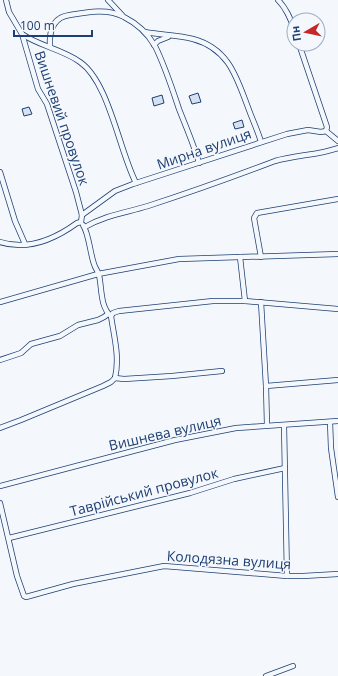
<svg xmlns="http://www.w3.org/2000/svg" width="338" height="676" font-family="'Open Sans',sans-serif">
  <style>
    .building { fill: #d5e0f0; stroke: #1d3f73 }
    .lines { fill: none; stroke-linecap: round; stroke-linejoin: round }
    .street-casing { stroke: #1d3f73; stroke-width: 6 }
    .street { stroke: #f4f7fb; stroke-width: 4.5 }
    .labels { text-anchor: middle; stroke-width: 3; stroke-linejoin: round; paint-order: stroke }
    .street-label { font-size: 14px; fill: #1d3f73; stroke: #f4f7fb }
  </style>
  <rect width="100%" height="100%" fill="#f4f7fb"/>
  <!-- building -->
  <g class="building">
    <path d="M198,93L201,102L192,104L189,96Z"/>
    <path d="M162,95L164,103L154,106L152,98Z"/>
    <path d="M29,107L32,114L24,116L22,109Z"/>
    <path d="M242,120L244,127L235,129L233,123Z"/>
  </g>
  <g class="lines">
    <!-- street casing -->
    <g class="street-casing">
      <g id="street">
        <path d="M6,0L9,12L22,34L38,89L47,104L76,192L82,215L81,222"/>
        <path d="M108,0L122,15"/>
        <path d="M278,0C286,8 290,18 294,28"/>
        <path d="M145,32C161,35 178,35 193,39C230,49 237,79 249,110C253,121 258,131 261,142"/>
        <path d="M22,34C39,46 62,49 80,62C109,82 119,150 136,183"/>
        <path d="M299,44L327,127L326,131"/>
        <path d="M154,45L158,41L168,37"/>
        <path d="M50,47C49,32 52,17 70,15C87,12 108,8 124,17C136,23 148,34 155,46C165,66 172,88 179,109C186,127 194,145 199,163"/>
        <path d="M0,172L15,221L25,244"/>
        <path d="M82,215L115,191L133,184L287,134L308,130L321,132L326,131L338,141"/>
        <path d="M83,225C89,234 90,253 94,264C95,268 98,271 99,275C102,288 100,307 111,316C114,337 120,357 115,378"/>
        <path d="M85,227C106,215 125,213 148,206C191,192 233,177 275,161C296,155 318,155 338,148"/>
        <path d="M0,242C28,251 55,239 77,223L81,222"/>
        <path d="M240,257L245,301"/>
        <path d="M261,257L254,218L257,213L338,199"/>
        <path d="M0,302L98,274L179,259L338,254"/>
        <path d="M261,302L266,386L267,425"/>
        <path d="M111,316L113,313L119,311L213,301H245L338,309"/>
        <path d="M0,360L21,353L31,344L60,336L78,325L98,320L104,317L108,314"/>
        <path d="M115,378L124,379L172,376L222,371"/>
        <path d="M266,386L338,380"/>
        <path d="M330,422L331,448L338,497"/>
        <path d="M284,425L287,576"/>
        <path d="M0,428L21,420L103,386L111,382L115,378"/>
        <path d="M0,486L175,440L236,428L338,421"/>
        <path d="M0,503L17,576L24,596L26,597L73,584L164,566L287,576H303L338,574"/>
        <path d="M9,538L190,493L234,479L285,468"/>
        <path d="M266,676L293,666"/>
      </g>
    </g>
    <!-- street -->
    <use href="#street" class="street"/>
  </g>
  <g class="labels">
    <!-- street labels -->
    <g class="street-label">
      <text transform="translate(62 118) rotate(71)" y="5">Вишневий провулок</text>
      <text transform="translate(204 149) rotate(-19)" y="5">Мирна вулиця</text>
      <text transform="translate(165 433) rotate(-13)" y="5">Вишнева вулиця</text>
      <text transform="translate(144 492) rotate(-15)" y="5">Таврійський провулок</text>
      <text transform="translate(229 560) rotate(4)" y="5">Колодязна вулиця</text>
    </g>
  </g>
  <!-- north arrow -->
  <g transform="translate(306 32) rotate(261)"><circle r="19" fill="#f4f7fb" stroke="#9eadc5"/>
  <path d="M0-3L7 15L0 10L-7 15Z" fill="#c62828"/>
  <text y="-6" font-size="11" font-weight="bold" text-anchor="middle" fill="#1d3f73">Пн</text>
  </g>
  <!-- scale -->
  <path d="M14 30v6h78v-6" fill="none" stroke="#1d3f73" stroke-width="2"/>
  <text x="20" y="30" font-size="12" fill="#1d3f73" stroke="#f4f7fb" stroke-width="3" paint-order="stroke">100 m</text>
</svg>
